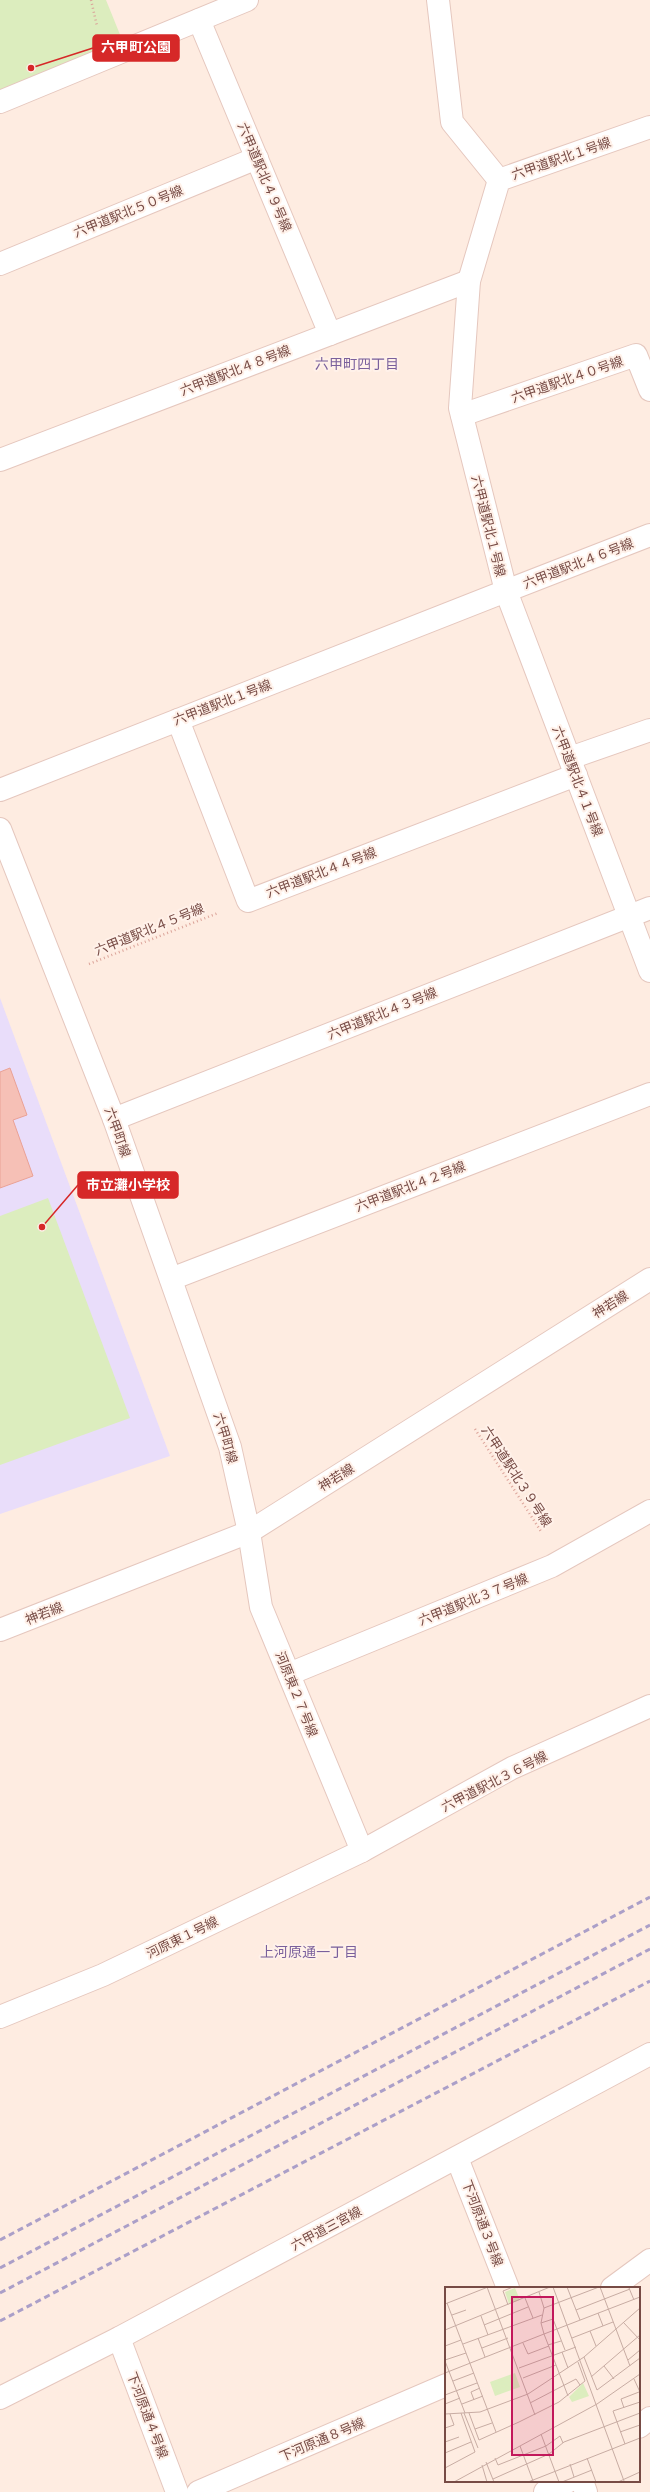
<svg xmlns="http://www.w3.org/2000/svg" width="650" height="2492" font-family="'DejaVu Sans','Noto Sans JP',sans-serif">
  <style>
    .education { fill: #e9ddfa }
    .green { fill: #dcedbe }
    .building { fill: #f6c0b6; stroke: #eaa195 }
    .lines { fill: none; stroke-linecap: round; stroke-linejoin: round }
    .minor-casing { stroke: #e5c7be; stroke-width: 24 }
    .tertiary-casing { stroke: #e5c7be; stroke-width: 24 }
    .path { stroke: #dba399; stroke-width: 2.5; stroke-dasharray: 1 3; stroke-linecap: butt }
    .minor { stroke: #fff; stroke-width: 22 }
    .tertiary { stroke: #fff; stroke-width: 22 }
    .rail { stroke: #ab9fc8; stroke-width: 3; stroke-dasharray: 6 4; stroke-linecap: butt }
    .labels { text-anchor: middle; stroke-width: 4; stroke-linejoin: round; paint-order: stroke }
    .street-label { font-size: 13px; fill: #774b45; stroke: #fff1e9 }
    .neighbourhood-label { font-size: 14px; fill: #7a609c; stroke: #fff1e9 }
    .inset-road { fill: none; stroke: #c8aca3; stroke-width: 1 }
    .view { fill: #c2185b; fill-opacity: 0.15; stroke: #c2185b; stroke-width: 2 }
    .inset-edge { fill: none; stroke: #774b45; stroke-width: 2 }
    .leader { fill: none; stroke: #d62828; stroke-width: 1.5 }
    .callout-dot { fill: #d62828; stroke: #fff1e9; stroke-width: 1.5 }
    .callout { fill: #d62828; stroke: #d62828; stroke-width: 1.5 }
    .callout-label { font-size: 14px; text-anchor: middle; font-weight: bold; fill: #fff }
  </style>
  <rect width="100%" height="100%" fill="#feece1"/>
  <!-- education -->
  <path class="education" d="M0,998L170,1456L0,1514Z"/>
  <!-- green -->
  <g class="green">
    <path d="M0,0H106L123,42L0,93Z"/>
    <path d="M48,1198L130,1418L0,1465V1216Z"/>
  </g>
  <!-- building -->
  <path class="building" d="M10,1068L27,1115L13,1120L33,1176L0,1188V1072Z"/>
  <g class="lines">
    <!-- minor casing -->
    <g class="minor-casing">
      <g id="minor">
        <path d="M438,0L452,122L499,180"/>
        <path d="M199,20L330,334"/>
        <path d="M0,102L247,0"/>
        <path d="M0,264L257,158"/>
        <path d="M462,415L636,355L650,390"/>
        <path d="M0,460L469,281"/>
        <path d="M650,535L506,591L650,971"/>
        <path d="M178,720L248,901L576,775"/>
        <path d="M570,758L650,730"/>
        <path d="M0,790L506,591L460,408L469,281L499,180L650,127"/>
        <path d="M0,829L114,1119L230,1447L249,1532L261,1607L362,1851"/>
        <path d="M114,1119L650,908"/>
        <path d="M171,1279L650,1094"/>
        <path d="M289,1674L552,1566L650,1511"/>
        <path d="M0,2017L103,1975L362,1851L512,1768L650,1706"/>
        <path d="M457,2158L508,2288"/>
        <path d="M612,2288L650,2260"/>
        <path d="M119,2338L177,2492"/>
        <path d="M0,2398L119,2338L650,2054"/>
        <path d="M639,2427L650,2418"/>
        <path d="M582,2481L586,2492"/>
        <path d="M198,2492L446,2385"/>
        <path d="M545,2492L569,2481"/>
      </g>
    </g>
    <!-- tertiary casing -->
    <g class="tertiary-casing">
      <path id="tertiary" d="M0,1630L249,1532L650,1279"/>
    </g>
    <!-- path -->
    <g class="path">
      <path d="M91,0L97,26"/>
      <path d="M89,964L218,913"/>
      <path d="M475,1429L542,1533"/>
    </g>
    <!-- minor -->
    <use href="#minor" class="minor"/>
    <!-- tertiary -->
    <use href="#tertiary" class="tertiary"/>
    <!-- rail -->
    <g class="rail">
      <path d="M0,2240L650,1897"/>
      <path d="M0,2268L650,1925"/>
      <path d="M0,2293L650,1949"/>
      <path d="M0,2321L650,1981"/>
    </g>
  </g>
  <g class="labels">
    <!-- street labels -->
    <g class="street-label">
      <text transform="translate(561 158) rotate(-19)" y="5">六甲道駅北１号線</text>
      <text transform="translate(265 177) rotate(67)" y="5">六甲道駅北４９号線</text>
      <text transform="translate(128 211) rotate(-22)" y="5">六甲道駅北５０号線</text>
      <text transform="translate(235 370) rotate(-21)" y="5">六甲道駅北４８号線</text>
      <text transform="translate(567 379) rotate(-19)" y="5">六甲道駅北４０号線</text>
      <text transform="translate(489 526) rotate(76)" y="5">六甲道駅北１号線</text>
      <text transform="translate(578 563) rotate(-21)" y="5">六甲道駅北４６号線</text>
      <text transform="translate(222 702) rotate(-21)" y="5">六甲道駅北１号線</text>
      <text transform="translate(578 781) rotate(69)" y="5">六甲道駅北４１号線</text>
      <text transform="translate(321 872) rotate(-21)" y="5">六甲道駅北４４号線</text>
      <text transform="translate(149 929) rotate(-22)" y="5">六甲道駅北４５号線</text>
      <text transform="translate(382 1013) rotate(-22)" y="5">六甲道駅北４３号線</text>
      <text transform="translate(118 1132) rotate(70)" y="5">六甲町線</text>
      <text transform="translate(410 1186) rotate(-21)" y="5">六甲道駅北４２号線</text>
      <text transform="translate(610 1304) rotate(-32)" y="5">神若線</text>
      <text transform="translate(226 1438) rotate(73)" y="5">六甲町線</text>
      <text transform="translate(517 1476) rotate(57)" y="5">六甲道駅北３９号線</text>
      <text transform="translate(336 1477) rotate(-32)" y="5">神若線</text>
      <text transform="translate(473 1599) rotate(-22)" y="5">六甲道駅北３７号線</text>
      <text transform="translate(44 1613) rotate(-21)" y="5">神若線</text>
      <text transform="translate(297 1694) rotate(68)" y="5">河原東２７号線</text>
      <text transform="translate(494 1781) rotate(-27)" y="5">六甲道駅北３６号線</text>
      <text transform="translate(182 1937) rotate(-26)" y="5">河原東１号線</text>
      <text transform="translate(483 2223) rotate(69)" y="5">下河原通３号線</text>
      <text transform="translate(326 2228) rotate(-28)" y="5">六甲道三宮線</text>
      <text transform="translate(148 2415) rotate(69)" y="5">下河原通４号線</text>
      <text transform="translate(322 2439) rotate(-23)" y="5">下河原通８号線</text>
    </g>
    <!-- neighbourhood labels -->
    <g class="neighbourhood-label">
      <text x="357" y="369">六甲町四丁目</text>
      <text x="309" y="1957">上河原通一丁目</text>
    </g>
  </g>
  <!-- overview -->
  <g transform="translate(445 2287)">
    <rect width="195" height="195" fill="#feece1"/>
    <path d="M70,1L75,13L64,17L60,5ZM70,86L75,100L50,109L45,95ZM138,96L144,109L127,115L124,110Z" fill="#dcedbe"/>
    <path class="inset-road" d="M42,0L90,128M108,0L179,194M122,0L135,33M155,0L185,79M184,1L189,13M94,5L99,21M80,11L88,31M2,16L51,145M0,17L43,0M63,18L58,4L68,0M131,23L185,2M153,26L158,39M7,28L21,23M36,29L43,48M178,35L195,53M96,36L108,32L120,63M39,38L83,20M0,43L105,0M145,44L151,59M33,51L40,70M127,51L168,35M78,56L83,67L104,59M18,57L97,28M103,58L116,54M0,59L16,53M37,61L63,51M117,65L123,81M139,70L152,103L195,71M0,73L21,66M183,73L195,63M0,74L20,126M159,79L169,92M74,81L131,60M0,86L99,47L96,36L99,21L154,0M146,90L195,48M78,91L111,78M189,92L195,105M8,94L29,86M0,108L32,96M123,109L99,47L195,10M29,113L26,105L35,101M85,116L131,92L135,98M0,117L15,111M17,117L38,109M179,121L176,112L194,105M19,126L33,161M24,126L34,153L74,135L114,115L140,94L133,75M0,127L35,125L83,107L139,70L195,21M0,141L9,138L5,127M30,142L47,136M175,145L195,138M96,147L114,195M0,155L14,150M180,157L168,124L195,115M75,159L88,194M0,166L26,155M50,171L53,178L101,159L115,149L118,156M142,171L151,195M41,175L49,195M125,177L129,190M37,178L42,195M0,181L30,165L16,126M48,192L104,167L119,155L195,126M9,195L152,117L195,87M83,195L195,151M117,195L147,183M173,195L195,185"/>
    <path class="view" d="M67,10H108V168H67Z"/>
    <rect width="195" height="195" class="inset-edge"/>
  </g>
  <!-- callouts -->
  <path class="leader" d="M31 68L93 48M42 1227L78 1185"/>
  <g class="callout-dot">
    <circle cx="31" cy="68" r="4"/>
    <circle cx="42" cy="1227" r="4"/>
  </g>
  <g class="callout">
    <rect x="93" y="35" width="86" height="26" rx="4"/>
    <rect x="78" y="1172" width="100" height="26" rx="4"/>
  </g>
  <g class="callout-label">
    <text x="136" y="52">六甲町公園</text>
    <text x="128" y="1190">市立灘小学校</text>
  </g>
</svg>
